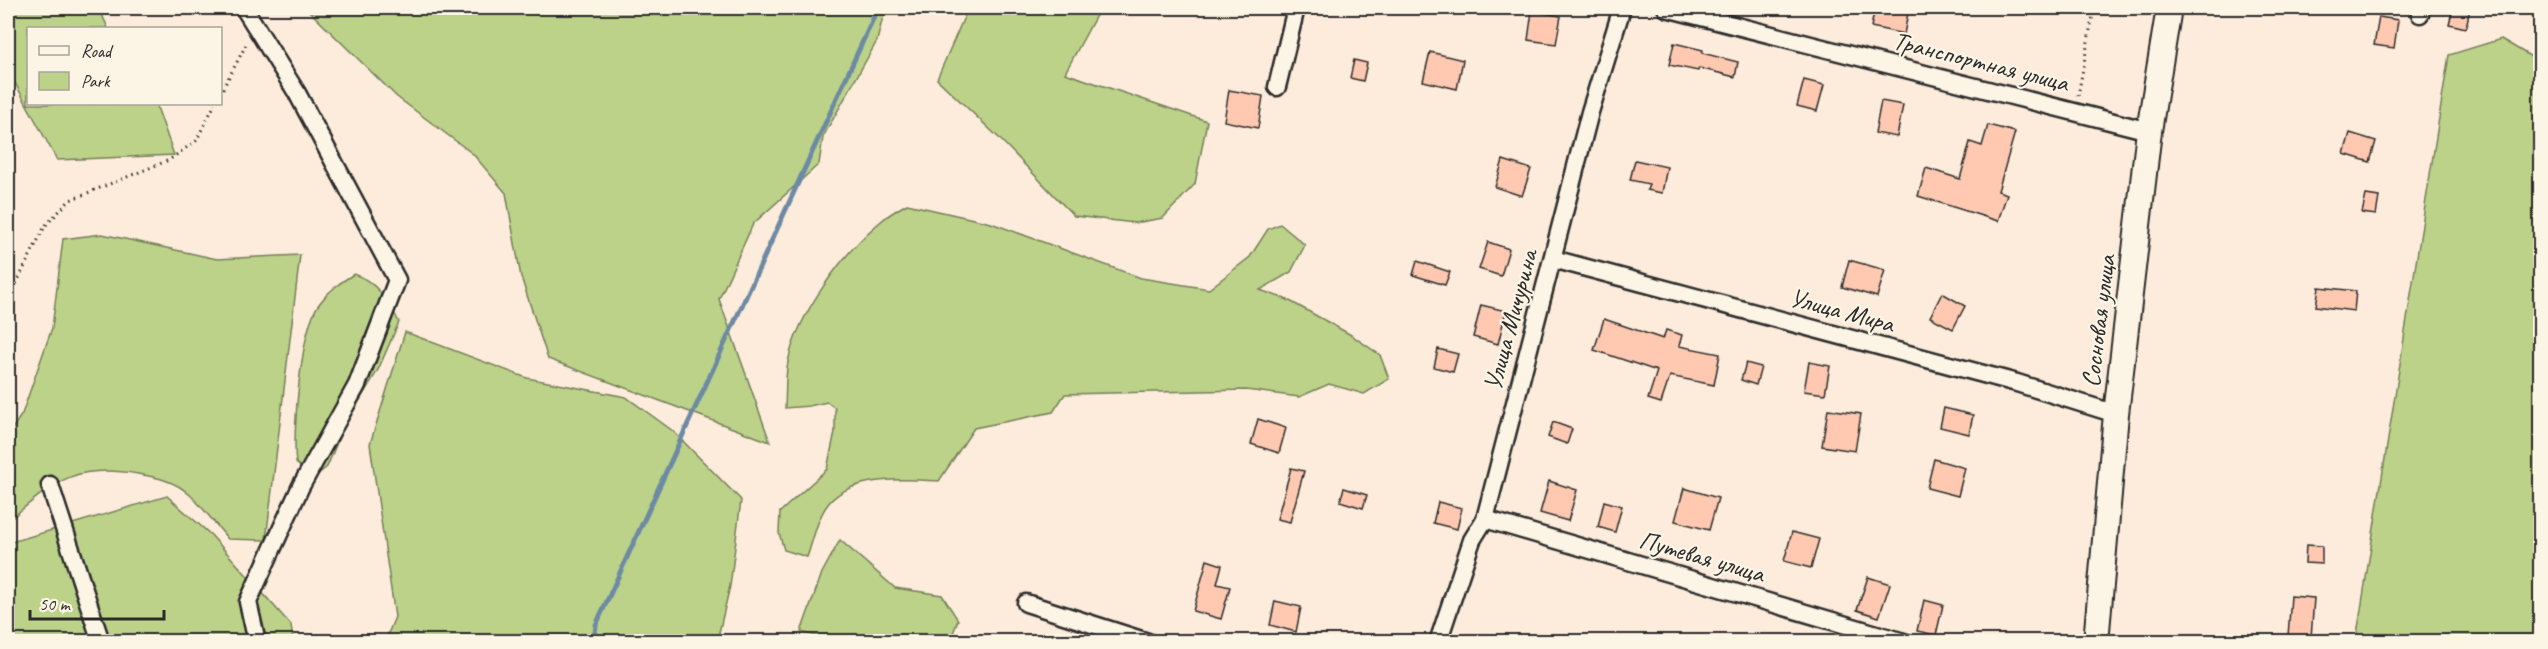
<svg xmlns="http://www.w3.org/2000/svg" width="2548" height="649" font-family="Caveat,sans-serif">
  <style>
    .green { fill: #bcd289; stroke: #747e5a; stroke-width: 1.5 }
    .lines { fill: none; stroke-linecap: round; stroke-linejoin: round }
    .stream { stroke: #6d8aa4; stroke-width: 5 }
    .building { fill: #ffc9b1; stroke: #2b2b2b; stroke-width: 1.5 }
    .street-casing { stroke: #2b2b2b; stroke-width: 21 }
    .secondary-casing { stroke: #2b2b2b; stroke-width: 28 }
    .path { stroke: #2b2b2b; stroke-width: 3; stroke-dasharray: 1.5 4.5; stroke-linecap: butt }
    .street { stroke: #fcf5e5; stroke-width: 16 }
    .secondary { stroke: #fcf5e5; stroke-width: 24 }
    .labels { text-anchor: middle; stroke-width: 4.5; stroke-linejoin: round; paint-order: stroke }
    .street-label { font-size: 26px; fill: #2b2b2b; stroke: #fcf5e5 }
  </style>
  <rect width="100%" height="100%" fill="#fdecdb"/>
  <filter id="ink" filterUnits="userSpaceOnUse"><feTurbulence type="fractalNoise" baseFrequency=".0167" numOctaves="2"/><feDisplacementMap in="SourceGraphic" scale="12" xChannelSelector="R" yChannelSelector="G"/><feConvolveMatrix kernelMatrix="1 2 1 2 8 2 1 2 1" color-interpolation-filters="sRGB"/></filter>
  <g filter="url(#ink)">
    <!-- green -->
    <g class="green">
      <path d="M8,8H99L108,28H28V104H156L174,155L57,160L8,70Z"/>
      <path d="M306,8H885L877,41L823,137L819,164L753,224L719,299L770,442L548,359L521,277L506,193L473,154L397,97Z"/>
      <path d="M968,8H1100L1065,73L1207,121L1195,184L1163,218L1135,223L1074,216L999,138L937,79Z"/>
      <path d="M2501,39L2540,62V641H2356L2449,55Z"/>
      <path d="M907,204L991,223L1141,278L1209,289L1250,257L1268,229L1280,224L1305,245L1291,272L1260,290L1288,300L1351,335L1380,355L1389,379L1364,394L1329,384L1299,397L1246,390L1065,394L1053,412L974,428L939,481C906,479 851,475 828,504C817,518 813,541 807,557L784,550L779,533L780,512L827,469L835,432V408L827,402L809,406L785,408C786,393 785,376 788,362C797,315 844,252 880,222C888,215 898,209 907,204Z"/>
      <path d="M102,234L217,259L300,255L266,540L228,539C215,524 203,507 189,494C175,481 156,477 138,474C73,463 55,482 8,521V435L22,414L52,328L63,239Z"/>
      <path d="M354,274C376,281 389,302 399,322L378,370L343,428L327,467L313,478L296,463C292,433 301,327 319,304C329,290 341,282 354,274Z"/>
      <path d="M405,332L527,378L626,397L673,431L741,500L730,586L717,641H385L395,617L370,444Z"/>
      <path d="M167,496L211,535L291,625L293,641L8,642V543Z"/>
      <path d="M840,540L895,588L942,595L958,620L950,641H835L801,632L822,573Z"/>
    </g>
    <g class="lines">
      <!-- stream -->
      <path class="stream" d="M594,642L596,625L878,8"/>
    </g>
    <!-- building -->
    <g class="building">
      <path d="M1875,8H1909L1904,34L1871,27Z"/>
      <path d="M2453,8H2470L2466,28L2449,24Z"/>
      <path d="M1532,11L1561,16L1556,44L1528,40Z"/>
      <path d="M2379,17L2398,20L2394,48L2374,45Z"/>
      <path d="M1674,43L1703,50L1702,53L1738,62L1735,77L1699,68L1698,71L1669,65Z"/>
      <path d="M1430,52L1463,60L1457,89L1423,81Z"/>
      <path d="M1354,60L1367,63L1363,81L1350,78Z"/>
      <path d="M1804,80L1824,85L1817,111L1797,106Z"/>
      <path d="M1229,90L1263,96L1258,128L1224,121Z"/>
      <path d="M1881,101L1903,105L1897,137L1875,133Z"/>
      <path d="M1988,125L2015,132L1998,191L2007,194L1998,221L1918,196L1926,168L1960,179L1970,142L1982,146Z"/>
      <path d="M2350,133L2376,141L2370,162L2344,154Z"/>
      <path d="M1503,160L1531,169L1522,196L1495,187Z"/>
      <path d="M1635,160L1667,167L1662,193L1647,190L1649,184L1630,180Z"/>
      <path d="M2366,195L2379,197L2376,215L2362,213Z"/>
      <path d="M1488,242L1509,249L1501,276L1479,269Z"/>
      <path d="M1849,260L1885,270L1877,297L1842,287Z"/>
      <path d="M1417,261L1450,272L1445,285L1413,275Z"/>
      <path d="M2319,287L2356,291L2354,311L2316,306Z"/>
      <path d="M1942,293L1965,306L1953,329L1930,317Z"/>
      <path d="M1481,305L1506,311L1498,344L1473,337Z"/>
      <path d="M1604,319L1663,339L1666,330L1682,335L1679,346L1720,354L1714,385L1670,376L1661,403L1648,399L1657,371L1594,350Z"/>
      <path d="M1438,349L1458,354L1453,372L1434,367Z"/>
      <path d="M1809,362L1830,366L1825,394L1804,391Z"/>
      <path d="M1746,363L1761,367L1756,385L1741,380Z"/>
      <path d="M1944,408L1973,415L1969,434L1940,427Z"/>
      <path d="M1828,409L1861,414L1855,451L1822,446Z"/>
      <path d="M1258,419L1286,428L1279,453L1251,444Z"/>
      <path d="M1553,422L1572,429L1567,444L1548,437Z"/>
      <path d="M1934,459L1965,468L1958,496L1927,488Z"/>
      <path d="M1291,468L1304,471L1290,522L1277,519Z"/>
      <path d="M1549,481L1577,490L1568,521L1540,513Z"/>
      <path d="M1344,488L1367,495L1363,508L1340,501Z"/>
      <path d="M1684,488L1718,498L1709,530L1675,521Z"/>
      <path d="M1604,501L1622,506L1615,532L1598,527Z"/>
      <path d="M1438,502L1462,508L1457,529L1433,523Z"/>
      <path d="M1792,532L1819,539L1811,568L1784,561Z"/>
      <path d="M2306,545L2322,546V564L2305,563Z"/>
      <path d="M1207,560L1222,565L1217,584L1230,587L1221,619L1193,611Z"/>
      <path d="M1868,577L1890,584L1879,617L1857,610Z"/>
      <path d="M2291,596L2314,598L2311,638L2288,636Z"/>
      <path d="M1924,600L1943,605L1936,635L1917,631Z"/>
      <path d="M1275,601L1301,607L1296,632L1270,625Z"/>
    </g>
    <g class="lines">
      <!-- street casing -->
      <g class="street-casing">
        <g id="street">
          <path d="M244,8L297,93L397,280L357,385L301,486L248,602L257,642"/>
          <path d="M1666,8L2149,131"/>
          <path d="M2420,14L2421,8"/>
          <path d="M1277,87L1296,8"/>
          <path d="M1553,259L2017,383L2116,414"/>
          <path d="M50,485L101,642"/>
          <path d="M1485,519L1904,642"/>
          <path d="M1026,603L1148,642"/>
          <path d="M1438,642L1472,540L1485,519L1590,112L1622,8"/>
        </g>
      </g>
      <!-- secondary casing -->
      <g class="secondary-casing">
        <path id="secondary" d="M2096,642L2116,414L2149,131L2169,8"/>
      </g>
      <!-- path -->
      <g class="path">
        <path d="M220,94L246,45"/>
        <path d="M2078,96L2094,8"/>
        <path d="M8,300L45,226L70,200L169,160L196,141L215,104"/>
        <path d="M2117,635L2172,642"/>
      </g>
      <!-- street -->
      <use href="#street" class="street"/>
      <!-- secondary -->
      <use href="#secondary" class="secondary"/>
    </g>
  </g>
  <g class="labels">
    <!-- street labels -->
    <g class="street-label">
      <text transform="translate(1981 61) rotate(14)" y="9">Транспортная улица</text>
      <text transform="translate(1842 310) rotate(15)" y="9">Улица Мира</text>
      <text transform="translate(1510 320) rotate(-75)" y="9">Улица Мичурина</text>
      <text transform="translate(2098 321) rotate(-83)" y="9">Сосновая улица</text>
      <text transform="translate(1702 556) rotate(16)" y="9">Путевая улица</text>
    </g>
  </g>
  <!-- margin -->
  <rect width="2548" height="649" fill="none" stroke="#fcf5e5" stroke-width="30"/>
  <rect x="15" y="15" width="2518" height="619" fill="none" stroke="#2b2b2b" stroke-width="2" filter="url(#ink)"/>
  <!-- legend -->
  <rect x="27" y="27" width="195" height="78" fill="#fcf5e5" stroke="#a8a49b" stroke-width="1.5"/>
  <rect x="39" y="46" width="30" height="9" fill="#fcf5e5" stroke="#a8a49b" stroke-width="1.5"/>
  <text x="81" y="57" font-size="18" fill="#2b2b2b">Road</text>
  <rect x="39" y="72" width="30" height="18" fill="#bcd289" stroke="#a8a49b" stroke-width="1.5"/>
  <text x="81" y="87" font-size="18" fill="#2b2b2b">Park</text>
  <!-- scale -->
  <path d="M30 610v9h134v-9" fill="none" stroke="#2b2b2b" stroke-width="3"/>
  <text x="39" y="610" font-size="18" fill="#2b2b2b" stroke="#fcf5e5" stroke-width="4.5" paint-order="stroke">50 m</text>
</svg>
